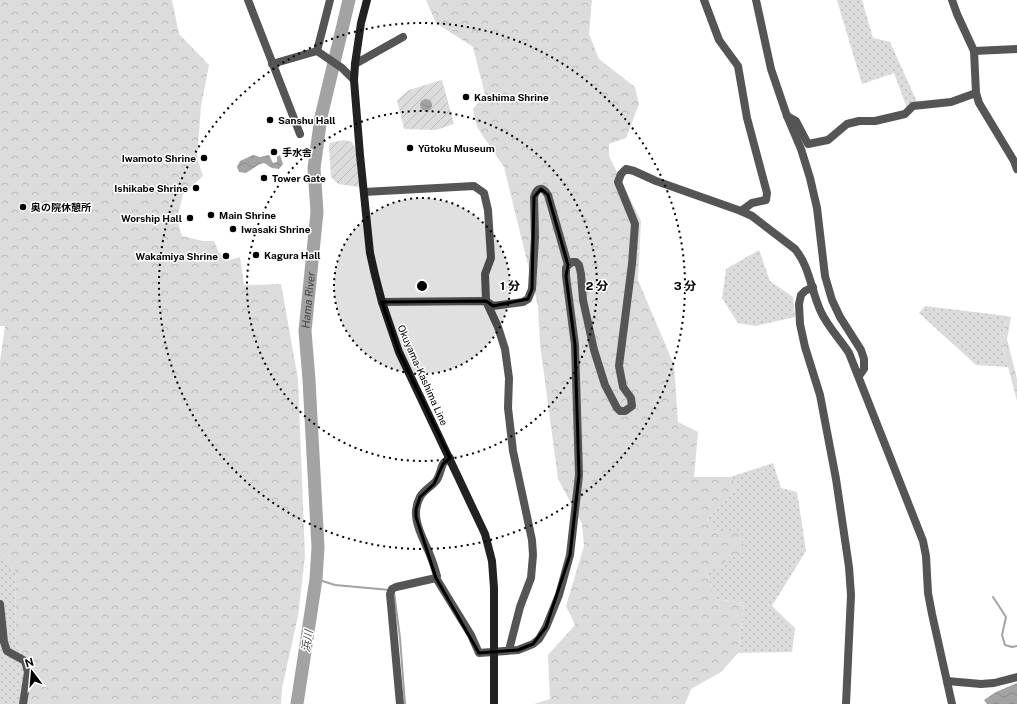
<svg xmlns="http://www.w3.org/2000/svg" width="1017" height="704" font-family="'Public Sans','Noto Sans JP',sans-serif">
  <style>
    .grass { fill: url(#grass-dots) }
    .forest { fill: url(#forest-crowns) }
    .garden { fill: url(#garden-furrows) }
    .water { fill: url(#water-waves) }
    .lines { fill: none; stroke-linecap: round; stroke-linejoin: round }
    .stream { stroke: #a3a3a3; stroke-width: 2 }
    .river { stroke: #a3a3a3; stroke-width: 13 }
    .minor { stroke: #555; stroke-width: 8 }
    .tertiary { stroke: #555; stroke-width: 8 }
    .secondary { stroke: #222; stroke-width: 8 }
    .marked { fill: none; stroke: #000; stroke-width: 3; stroke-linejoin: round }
    .ring { fill: none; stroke: #000; stroke-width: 2; stroke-dasharray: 2 4 }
    .poi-dot { fill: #000; stroke: #fff; stroke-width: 1.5 }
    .labels { text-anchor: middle; stroke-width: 3; stroke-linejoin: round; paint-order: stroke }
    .poi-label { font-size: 10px; font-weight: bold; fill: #000; stroke: #fff; text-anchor: start }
    .street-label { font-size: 10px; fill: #000; stroke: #fff }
    .water-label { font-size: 11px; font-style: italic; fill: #444; stroke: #fff }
    .centre { fill: #000; stroke: #fff; stroke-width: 2 }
    .ring-label { font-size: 12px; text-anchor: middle; font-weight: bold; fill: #000; stroke: #fff; stroke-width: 3; stroke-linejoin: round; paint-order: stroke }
  </style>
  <defs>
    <pattern id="grass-dots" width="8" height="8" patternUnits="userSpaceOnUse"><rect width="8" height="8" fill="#dcdcdc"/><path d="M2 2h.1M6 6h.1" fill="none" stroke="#bbb" stroke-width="1.8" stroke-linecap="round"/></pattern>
    <pattern id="forest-crowns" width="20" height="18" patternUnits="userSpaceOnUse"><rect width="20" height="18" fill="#dcdcdc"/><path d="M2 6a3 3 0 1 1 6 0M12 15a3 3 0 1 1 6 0" fill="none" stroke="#bbb"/></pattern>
    <pattern id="garden-furrows" width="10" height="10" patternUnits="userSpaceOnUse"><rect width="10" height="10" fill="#dcdcdc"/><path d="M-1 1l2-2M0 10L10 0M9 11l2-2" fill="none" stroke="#bbb"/></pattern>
    <pattern id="water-waves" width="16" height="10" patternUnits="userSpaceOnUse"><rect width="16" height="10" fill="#a3a3a3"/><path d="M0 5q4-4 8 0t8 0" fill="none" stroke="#8b8b8b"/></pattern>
  </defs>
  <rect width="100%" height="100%" fill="#fff"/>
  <!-- grass -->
  <g class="grass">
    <path d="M837,0H862L873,38L890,42L918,104L907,108L894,73L862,84Z"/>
    <path d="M759,250L770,281L793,297L795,317L755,326L738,323L722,298L726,269Z"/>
    <path d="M925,306L1007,316L1001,340L1008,367L976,365L919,313Z"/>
    <path d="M773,463L781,488L797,492L806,551L772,606L795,628L792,652L738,653L744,603L716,599L707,575L738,532H715L707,520L739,486L730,477Z"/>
    <path d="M0,555H3L15,569L16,647L27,658L32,673L26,704H0Z"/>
  </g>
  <!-- forest -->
  <g class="forest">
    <path d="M0,0H172L179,34L209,65L201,106L197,158L203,176L183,194L177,219L182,236L203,241H214L219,253L223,254L226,261L240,257L244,285L281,284L298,379L305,556L298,616L282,688L281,704H26L32,673L27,658L16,647L15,569L3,555H0V361L5,326H0Z"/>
    <path d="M426,0H592L589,34L599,59L635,87L639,104L626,138L609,144V156L641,221L638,280L674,365L678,422L698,432L694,477H730L739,486L707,520L716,532H738L745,548L707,575L716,599L744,603L738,653L721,672L691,689L685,704H534L550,699L548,655L575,625L566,606L584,546L582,524L558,479L540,344L538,306L504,167L477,127L473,109L485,95L473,47L436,23Z"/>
    <path d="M1007,316L1011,317L1007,339L1017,379V401L1001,340Z"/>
  </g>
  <!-- garden -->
  <g class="garden">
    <path d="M442,80L454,124L436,130L404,129L397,100L409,90Z"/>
    <path d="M343,140L352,142L356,149L359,187L338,184L331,177L329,147L330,143Z"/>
  </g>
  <!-- water -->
  <g class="water">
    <circle cx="426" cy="105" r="6"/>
    <path d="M253,155L260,157L269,155L273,163L277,162V157L280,155L283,164L279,169L272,168L264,163L260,164L246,173L239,172L237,167L240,161Z"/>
    <path d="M1017,683V704H987L984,700L996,692Z"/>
  </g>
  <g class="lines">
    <!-- stream -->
    <g class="stream">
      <path d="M316,579L335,585L390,590"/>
      <path d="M394,592L400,638L405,704"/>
      <path d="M993,597L1006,617L1002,635L1005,645L1012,647L1017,646"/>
    </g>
    <!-- river -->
    <path class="river" id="s1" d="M297,704L316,579L318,547L309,380L305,331L317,212L314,168L321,117L349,0"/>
    <!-- minor -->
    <g class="minor">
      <path d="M248,0L300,134"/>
      <path d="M704,0L719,40L738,66L747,118L767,193L766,200L752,203L741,211"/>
      <path d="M952,0L957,14L974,51L976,93L979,103L1014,161L1017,169"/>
      <path d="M317,51L330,0"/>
      <path d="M974,51L1017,49"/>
      <path d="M272,64L317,51L342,68L354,80"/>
      <path d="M355,64L403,37"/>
      <path d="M787,116L796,121L808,144L828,140L847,124L859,121H875L905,114L913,106L951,102L976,93"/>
      <path d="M364,192L474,186L484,193L488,210L491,258L485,274L486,301L498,327L505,349L509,378L508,408L513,451L532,540L533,555L531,578L520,607L510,646L511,650"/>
      <path d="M568,265L572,262H576L579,265L581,274L583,300L594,350L605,385L617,408L620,411H625L632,406L631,398L623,387L619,366L632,264L635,224L618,182L621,174L626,169L634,171L656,181L741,211L752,216L795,249C810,267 811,291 821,312C828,327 840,339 849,353L923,541L926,556L928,593L932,614L952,704"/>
      <path d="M813,287L805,291L801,295L799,304L800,324L805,347L820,395L836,479L849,567L851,595L846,704"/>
      <path d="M382,302L486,301L493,306L523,302L528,299L532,289L535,237L534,197C537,186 543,187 548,195L568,265L566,268V276L575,345L579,475L570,555L559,595L546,627L539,639L533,644L518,650L479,653L471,635L436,578"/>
      <path d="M0,604L4,642L7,651L25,661L28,672L23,704"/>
      <path d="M947,681L981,684L994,683L1017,677"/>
      <path d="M400,704L390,594L392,589L396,587L436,578L437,576C435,569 433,562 430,555C423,537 409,517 420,497C424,490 431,487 436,481C440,476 440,470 443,464C444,462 447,460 450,458"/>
    </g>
    <!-- tertiary -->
    <path class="tertiary" d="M756,0L771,69L787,116L801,149L810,178L817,208L825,276L832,300L840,317L861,350L864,359V369L859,376"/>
    <!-- secondary -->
    <path class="secondary" d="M367,0L361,23L355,64L354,80L360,155L370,253L375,275L382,302L399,352L485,534L492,561L494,588V704"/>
  </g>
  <!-- marked area -->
  <path class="marked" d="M541,189L548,195L568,265L566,276L575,345L579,475L570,555L546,627L533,644L518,650L479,653L436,578L416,517V509L420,497L434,484L443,464L450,458L399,352L382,302L486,301L493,306L528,299L532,289L534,197Z"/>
  <!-- distance rings -->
  <circle cx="422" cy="286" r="88" fill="#000" fill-opacity=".12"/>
  <g class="ring">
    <circle cx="422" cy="286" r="88"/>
    <circle cx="422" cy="286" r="175"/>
    <circle cx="422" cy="286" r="263"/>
  </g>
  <!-- markers -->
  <g class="poi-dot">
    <circle cx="466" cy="97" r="4"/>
    <circle cx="270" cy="120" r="4"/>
    <circle cx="410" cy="148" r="4"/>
    <circle cx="274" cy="152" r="4"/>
    <circle cx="204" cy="158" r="4"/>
    <circle cx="264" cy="178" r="4"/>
    <circle cx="196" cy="188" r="4"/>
    <circle cx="23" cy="207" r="4"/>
    <circle cx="211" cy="215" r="4"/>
    <circle cx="190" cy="218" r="4"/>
    <circle cx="233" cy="229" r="4"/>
    <circle cx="256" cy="255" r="4"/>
    <circle cx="226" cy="256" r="4"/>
  </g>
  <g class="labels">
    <!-- poi labels -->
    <g class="poi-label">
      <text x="474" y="101">Kashima Shrine</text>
      <text x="278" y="124">Sanshu Hall</text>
      <text x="418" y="152">Yūtoku Museum</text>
      <text x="282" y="156">手水舎</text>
      <text x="196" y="162" text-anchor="end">Iwamoto Shrine</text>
      <text x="272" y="182">Tower Gate</text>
      <text x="188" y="192" text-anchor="end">Ishikabe Shrine</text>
      <text x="31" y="211">奥の院休憩所</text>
      <text x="219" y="219">Main Shrine</text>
      <text x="182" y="222" text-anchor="end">Worship Hall</text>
      <text x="241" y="233">Iwasaki Shrine</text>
      <text x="264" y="259">Kagura Hall</text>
      <text x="218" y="260" text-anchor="end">Wakamiya Shrine</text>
    </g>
    <!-- street labels -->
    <g class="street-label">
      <text transform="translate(423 375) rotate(66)" y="4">Okuyama-Kashima Line</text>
    </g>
    <!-- water labels -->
    <g class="water-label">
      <text dy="4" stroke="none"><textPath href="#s1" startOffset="406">Hama River</textPath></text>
      <text transform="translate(307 641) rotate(-81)" y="4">浜川</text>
    </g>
  </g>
  <circle cx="422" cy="286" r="6" class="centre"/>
  <g class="ring-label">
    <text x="510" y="290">1 分</text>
    <text x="597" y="290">2 分</text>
    <text x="685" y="290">3 分</text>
  </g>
  <!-- north arrow -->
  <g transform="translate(32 672) rotate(344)" stroke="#ffffff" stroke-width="3" paint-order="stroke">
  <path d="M0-3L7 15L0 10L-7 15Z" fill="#000000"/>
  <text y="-6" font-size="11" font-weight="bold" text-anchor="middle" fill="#000000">N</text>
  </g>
</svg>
